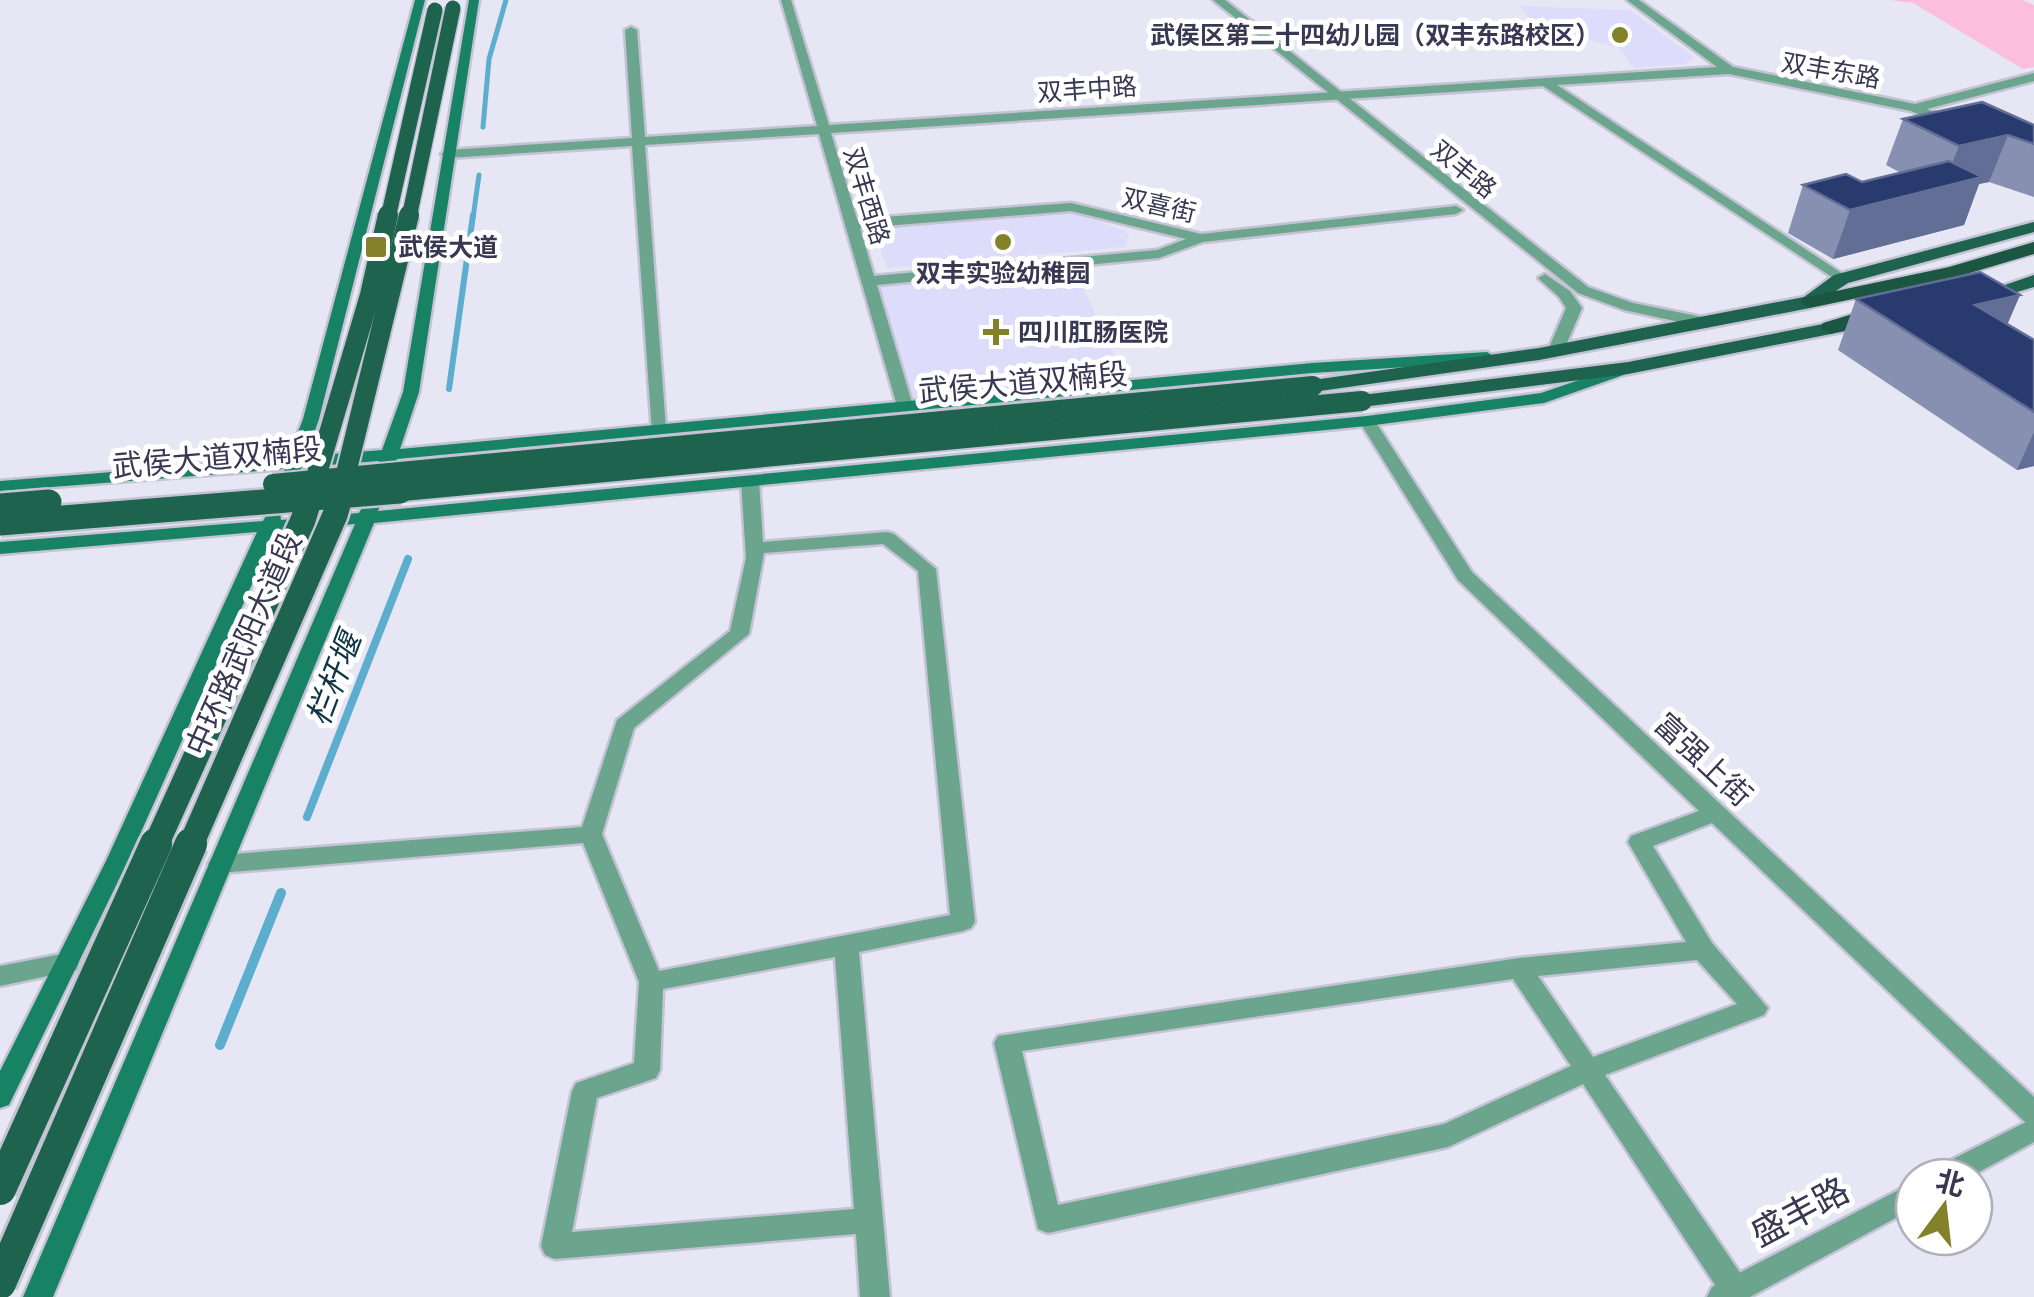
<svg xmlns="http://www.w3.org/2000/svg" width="2034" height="1297" font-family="Montserrat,'Noto Sans SC',sans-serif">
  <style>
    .built { fill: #dddcfa }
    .green { fill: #fcbedd }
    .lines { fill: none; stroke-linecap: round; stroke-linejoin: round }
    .stream-far3 { stroke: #5dadcf; stroke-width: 5 }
    .stream-far2 { stroke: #5dadcf; stroke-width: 6 }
    .stream-far1 { stroke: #5dadcf; stroke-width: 8 }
    .stream { stroke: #5dadcf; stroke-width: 10 }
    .minor-casing { stroke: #c3c3d4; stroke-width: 5 }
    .tertiary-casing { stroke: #c3c3d4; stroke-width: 5 }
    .secondary-casing { stroke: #c3c3d4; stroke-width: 5 }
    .primary-casing { stroke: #c3c3d4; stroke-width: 5 }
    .trunk-casing { stroke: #c3c3d4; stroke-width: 4 }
    .minor { fill: #6ba58e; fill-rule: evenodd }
    .tertiary { fill: #6ba58e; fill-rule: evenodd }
    .secondary { fill: #188364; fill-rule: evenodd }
    .primary { fill: #1d634d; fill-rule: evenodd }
    .trunk { fill: #1a5642; fill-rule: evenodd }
    .primary-bridge-far3-casing { stroke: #c3c3d4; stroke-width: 18; stroke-linecap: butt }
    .primary-bridge-far2-casing { stroke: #c3c3d4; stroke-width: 24; stroke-linecap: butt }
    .primary-bridge-far1-casing { stroke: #c3c3d4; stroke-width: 30; stroke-linecap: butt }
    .primary-bridge-casing { stroke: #c3c3d4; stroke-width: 38; stroke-linecap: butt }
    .primary-bridge-far3 { stroke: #1d634d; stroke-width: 15 }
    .primary-bridge-far2 { stroke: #1d634d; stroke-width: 20 }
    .primary-bridge-far1 { stroke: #1d634d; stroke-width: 25 }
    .primary-bridge { stroke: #1d634d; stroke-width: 32 }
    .wall { fill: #8890b1 }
    .shaded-wall { fill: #626e96 }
    .building { fill: #293a6e; stroke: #626e96; stroke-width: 2.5 }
    .poi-dot { fill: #838129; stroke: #fff; stroke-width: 4 }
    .labels { text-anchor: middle; stroke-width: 10; stroke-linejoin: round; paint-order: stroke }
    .far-poi-label { font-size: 25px; font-weight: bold; fill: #393752; stroke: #fff; text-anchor: start }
    .far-street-label { font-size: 25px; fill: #393752; stroke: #fff }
    .street-label { font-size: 30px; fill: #393752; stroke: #fff }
    .water-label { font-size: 32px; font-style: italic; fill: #0f3543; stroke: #fff }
    .near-street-label { font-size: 35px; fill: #393752; stroke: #fff }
  </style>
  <rect width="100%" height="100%" fill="#e6e6f4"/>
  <!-- built -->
  <g class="built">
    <path d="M1520,6L1630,10L1694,57L1686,64L1634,68L1619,48L1533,23Z"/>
    <path d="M1067,213L1084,215L1125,231L1129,236L1125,247L887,268L875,233L879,225Z"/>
    <path d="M1075,270L1124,377L905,398L877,287Z"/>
  </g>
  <!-- green -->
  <path class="green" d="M1890,0H2022L2034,5V67L2023,69L1913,3Z"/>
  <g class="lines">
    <!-- stream-far3 -->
    <g class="stream-far3">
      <path d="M483,127L489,59L506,0"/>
      <path d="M473,218L479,175"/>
    </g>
    <!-- stream-far2 -->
    <path class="stream-far2" d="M449,389L473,215"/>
    <!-- stream-far1 -->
    <path class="stream-far1" d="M307,817L408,559"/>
    <!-- stream -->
    <path class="stream" d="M220,1045L281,893"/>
    <!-- minor casing -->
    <g class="minor-casing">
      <g id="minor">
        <path d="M781,0H791L829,125L1717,67L1627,0H1639L1733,67L1915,104L2034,73V81L1927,109L1954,121V127L1950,128L1911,111L1729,74L1557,85L1846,276V282L1841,283L1543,86L831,133L857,219L1071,203L1201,234L1456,206L1463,210L1456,214L1203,242L1159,258L877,285L913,406L905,411L897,406L819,134L645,145L666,429L664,433H652L632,146L448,158L441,154L448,150L632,138L625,30L631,27L637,30L645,137L817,126ZM1071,211L1186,239L1157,250L874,276L860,228Z"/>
        <path d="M1367,416L1375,421L1472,572L2034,1097V1125L2025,1122L1712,823L1653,846L1712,943L1768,1008L1764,1015L1605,1075L1745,1280L1749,1290L1746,1297H1723L1583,1084L1448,1147L1048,1233L1038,1229L994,1043L998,1036L1519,958L1686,942L1628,842L1631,836L1699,811L1458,580L1359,421ZM1697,960L1737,1004L1593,1057L1538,976ZM1513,979L1571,1066L1444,1124L1058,1205L1022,1051Z"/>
        <path d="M750,476L759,481L763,542L887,532L894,534L936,569L975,922L971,928L963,931L859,952L890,1297H860L856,1234L555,1259L545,1255L541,1246L572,1091L576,1083L634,1063L639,982L583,843L220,873L212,870L208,864L212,858L220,855L582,827L617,720L730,631L746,558L741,481ZM883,544L918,571L950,915L659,971L602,834L634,728L749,634L764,553ZM835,957L854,1209L572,1232L597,1098L656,1078L660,1070L663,989Z"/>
        <path d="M67,953L76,956L79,963L76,970L0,986V966Z"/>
      </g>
    </g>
    <!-- tertiary casing -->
    <g class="tertiary-casing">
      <g id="tertiary">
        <path d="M1213,0H1225L1588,287L1633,303L1707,318L1715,323L1707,328L1624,310L1578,293Z"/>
        <path d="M1545,274L1570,291L1582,308L1564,350L1556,355L1548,350L1566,308L1559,297L1538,278Z"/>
        <path d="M2034,1118V1142L1970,1177H1931L1935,1168Z"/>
        <path d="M1914,1182V1208L1750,1297H1707L1712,1287Z"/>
      </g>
    </g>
    <!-- secondary casing -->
    <g class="secondary-casing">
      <g id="secondary">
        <path d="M415,0H425L319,419L306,456L382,450L403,392L469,0H479L419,392L400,449L1312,363L1487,352L1495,357L1487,362L1312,373L397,459L392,469H380L379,461L302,467L298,475H286L284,469L0,491V481L288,458L303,419Z"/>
        <path d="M1626,364L1634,369L1632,372L1544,403L1367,426L374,523L53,1297H23L355,524L276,531L128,861L9,1105L0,1108V1071L106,861L257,532L0,554V542L263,521L268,512H280L281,520L359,513L365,502L371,501L380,506L378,511L1367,416L1541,393Z"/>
      </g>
    </g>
    <!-- primary casing -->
    <g class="primary-casing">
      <g id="primary">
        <path d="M2034,222V232L1848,283L1810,308L1539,360L1313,392L1303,386L1313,380L1539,348L1804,297L1834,275Z"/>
        <path d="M2034,275V287L1976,304L1967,298Z"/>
        <path d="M1854,318L1861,320V328L1628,374L1362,407L1352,401L1362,395L1628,362Z"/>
      </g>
    </g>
    <!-- trunk casing -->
    <g class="trunk-casing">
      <g id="trunk">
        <path d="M2034,242V254L1953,278L1810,308L1800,302L1803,298L1949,267Z"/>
        <path d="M1882,305L1889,307L1892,311L1889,315L1831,334L1820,328L1823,323Z"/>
      </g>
    </g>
    <!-- minor -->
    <use href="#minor" class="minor"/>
    <!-- tertiary -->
    <use href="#tertiary" class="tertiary"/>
    <!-- secondary -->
    <use href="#secondary" class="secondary"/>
    <!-- primary -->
    <use href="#primary" class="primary"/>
    <!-- trunk -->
    <use href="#trunk" class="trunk"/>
    <!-- primary-bridge-far3 casing -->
    <g class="primary-bridge-far3-casing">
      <g id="primary-bridge-far3">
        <path d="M388,218L435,10"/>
        <path d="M409,218L453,8"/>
      </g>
    </g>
    <!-- primary-bridge-far2 casing -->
    <g class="primary-bridge-far2-casing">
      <g id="primary-bridge-far2">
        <path d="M273,484L1313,386"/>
        <path d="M311,494L370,295L388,215"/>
        <path d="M341,494L409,215"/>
        <path d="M371,494L1362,401"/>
      </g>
    </g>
    <!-- primary-bridge-far1 casing -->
    <g class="primary-bridge-far1-casing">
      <g id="primary-bridge-far1">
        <path d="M0,506L49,502"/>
        <path d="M0,523L400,491"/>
        <path d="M155,847L303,520L312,491"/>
        <path d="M190,847L335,515L342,491"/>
      </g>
    </g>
    <!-- primary-bridge casing -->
    <g class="primary-bridge-casing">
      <g id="primary-bridge">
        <path d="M0,1189L156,844"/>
        <path d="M0,1283L191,844"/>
      </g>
    </g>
    <!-- primary-bridge-far3 -->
    <use href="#primary-bridge-far3" class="primary-bridge-far3"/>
    <!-- primary-bridge-far2 -->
    <use href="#primary-bridge-far2" class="primary-bridge-far2"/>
    <!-- primary-bridge-far1 -->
    <use href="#primary-bridge-far1" class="primary-bridge-far1"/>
    <!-- primary-bridge -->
    <use href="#primary-bridge" class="primary-bridge"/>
  </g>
  <!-- wall -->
  <g class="wall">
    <path d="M1903,119L2034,125V197L1989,182L1979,184L1964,225L1833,259L1788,233L1803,185L1862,182L1901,173L1886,165Z"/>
    <path d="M2020,295L2007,324L2034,340V466L2017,470L1838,350L1856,299Z"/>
  </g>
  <!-- shaded-wall -->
  <g class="shaded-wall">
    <path d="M2008,135L1989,182L1979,184L1964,225L1833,259L1850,210L1943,186L1959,146Z"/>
    <path d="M2020,295L1998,346L1975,305Z"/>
    <path d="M2034,432V466L2017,470Z"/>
  </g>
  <!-- building -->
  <g class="building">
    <path d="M1982,102L2034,125V144L2008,135L1959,146L1903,119Z"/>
    <path d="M1949,161L1982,177L1850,210L1803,185L1846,174L1862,182Z"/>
    <path d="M1980,272L2020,295L1975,305L2034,340V412L1856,299Z"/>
  </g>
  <!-- markers -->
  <g class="poi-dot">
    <circle cx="1620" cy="35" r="10"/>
    <circle cx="1003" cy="242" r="10"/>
    <rect x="364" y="235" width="24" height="24" rx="5"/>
    <path d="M991 317h10v10h10v10h-10v10h-10v-10h-10v-10h10z"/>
  </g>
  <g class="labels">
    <!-- far-poi labels -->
    <g class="far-poi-label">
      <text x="1600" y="44" text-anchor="end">武侯区第二十四幼儿园（双丰东路校区）</text>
      <text x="398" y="256">武侯大道</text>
      <text x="1003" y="282" text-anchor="middle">双丰实验幼稚园</text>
      <text x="1018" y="341">四川肛肠医院</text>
    </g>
    <!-- far-street labels -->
    <g class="far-street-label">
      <text transform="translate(1831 70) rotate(10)" y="9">双丰东路</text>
      <text transform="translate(1087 89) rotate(-4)" y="9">双丰中路</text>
      <text transform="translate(1464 169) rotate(39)" y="9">双丰路</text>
      <text transform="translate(867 196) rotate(73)" y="9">双丰西路</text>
      <text transform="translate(1159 205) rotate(13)" y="9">双喜街</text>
    </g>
    <!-- street labels -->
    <g class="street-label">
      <text transform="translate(1023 383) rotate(-5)" y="10">武侯大道双楠段</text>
      <text transform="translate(217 458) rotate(-5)" y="10">武侯大道双楠段</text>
      <text transform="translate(244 644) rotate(-66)" y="10">中环路武阳大道段</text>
      <text transform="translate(1703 760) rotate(43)" y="10">富强上街</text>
    </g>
    <!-- water labels -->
    <g class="water-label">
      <text transform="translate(334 679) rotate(-69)" y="11">栏杆堰</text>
    </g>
    <!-- near-street labels -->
    <g class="near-street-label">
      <text transform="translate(1800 1212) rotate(-28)" y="12">盛丰路</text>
    </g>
  </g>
  <!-- north arrow -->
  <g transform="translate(1944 1207) rotate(15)"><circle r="48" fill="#ffffff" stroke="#b0afba" stroke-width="2.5"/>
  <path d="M0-8L18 38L0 25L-18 38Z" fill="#838129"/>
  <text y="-15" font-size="28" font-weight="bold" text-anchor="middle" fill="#393752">北</text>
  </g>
</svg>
